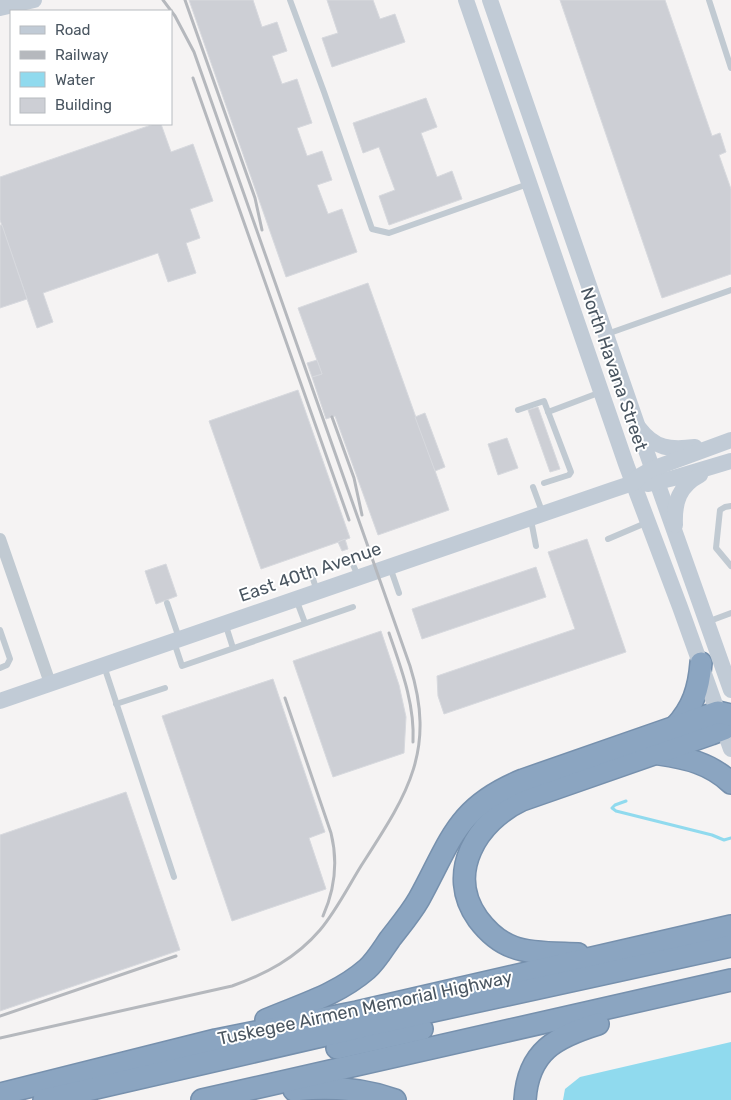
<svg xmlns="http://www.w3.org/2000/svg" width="731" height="1100" font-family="Rubik,sans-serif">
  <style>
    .water { fill: #90daee }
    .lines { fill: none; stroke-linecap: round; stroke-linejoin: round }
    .stream { stroke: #90daee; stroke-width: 3 }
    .building { fill: #cdcfd5; stroke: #d7d9de }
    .highway-casing { stroke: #7690ad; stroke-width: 24 }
    .lane { stroke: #c1cad2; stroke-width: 6 }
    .street { stroke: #c1cad2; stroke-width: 12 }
    .secondary { stroke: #c1cbd6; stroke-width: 16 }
    .highway { stroke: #8ba5c1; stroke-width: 21 }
    .rail { stroke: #b5b8bd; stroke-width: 3 }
    .labels { text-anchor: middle; stroke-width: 4; stroke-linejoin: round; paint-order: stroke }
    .street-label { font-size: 18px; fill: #4a5661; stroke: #fff }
  </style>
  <rect width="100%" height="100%" fill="#f5f3f3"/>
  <!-- water -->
  <path class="water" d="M731,1042V1100H563L565,1089L580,1077Z"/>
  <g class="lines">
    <!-- stream -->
    <path class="stream" d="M626,801L615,805L612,808L616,811L712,835L724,840L731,838"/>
  </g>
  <!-- building -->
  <g class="building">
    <path d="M189,0H253L262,27L277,22L287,51L272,56L282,84L297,79L312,123L297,128L307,156L322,151L332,180L317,185L328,214L342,209L357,252L286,277Z"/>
    <path d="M327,0H373L380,19L395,14L405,42L332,67L322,38L338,33Z"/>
    <path d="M560,0H665L712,136L720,133L726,152L719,155L731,189V274L662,298Z"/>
    <path d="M426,98L437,127L421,133L437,177L452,171L462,199L389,225L379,196L395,190L379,147L363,153L353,123Z"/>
    <path d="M154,124H161L171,152L193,144L213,201L190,209L200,238L186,243L196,273L168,282L158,253L43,293L53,322L37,328L0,220V177Z"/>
    <path d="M0,225H2L27,299L0,308Z"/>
    <path d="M368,283L449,510L378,535L335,416L326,419L312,377L322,374L298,308Z"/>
    <path d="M317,360L322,374L312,377L307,363Z"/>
    <path d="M298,390L350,538L261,569L209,421Z"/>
    <path d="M538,407L560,469L550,472L528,410Z"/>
    <path d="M425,413L445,467L435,471L415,417Z"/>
    <path d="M507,438L518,468L498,475L488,444Z"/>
    <path d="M345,539L348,549L342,551L338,542Z"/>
    <path d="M587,539L626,652L444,714L438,696L437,676L575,629L548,552Z"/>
    <path d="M166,564L177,596L156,604L145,571Z"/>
    <path d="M536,567L546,597L422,639L412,609Z"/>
    <path d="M381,631L399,685L406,717L404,753L333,777L293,661Z"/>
    <path d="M273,679L325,832L309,838L326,889L232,921L162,716Z"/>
    <path d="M126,792L180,950L0,1011V835Z"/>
  </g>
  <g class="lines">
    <!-- highway casing -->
    <g class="highway-casing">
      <g id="highway">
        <path d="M675,727C693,708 699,688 701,663"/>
        <path d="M659,754C686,758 710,763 731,783"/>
        <path d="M578,954C560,953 530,954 513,947C499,942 487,931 478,919C445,873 477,821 522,800L711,734L724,729L731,724"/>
        <path d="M266,1020C301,1005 337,995 367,969C376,961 383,949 390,939C400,926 411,913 419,899C451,841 456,807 523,780L718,712L731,715"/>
        <path d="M337,1048L422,1029"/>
        <path d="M294,1090C329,1086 362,1088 395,1100"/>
        <path d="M0,1094L216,1040L357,1012L731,926"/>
        <path d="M44,1100L378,1023L731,946"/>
        <path d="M202,1100L731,980"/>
        <path d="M525,1100C528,1051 556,1037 598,1024"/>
      </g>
    </g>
    <!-- lane -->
    <g class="lane">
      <path d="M290,0L324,92L372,229L389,233L528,184"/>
      <path d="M709,0L731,68"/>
      <path d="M607,334L731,290"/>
      <path d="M518,410L544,401L571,472L569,475L544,483"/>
      <path d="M548,412L601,392"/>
      <path d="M533,487L543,514"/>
      <path d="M731,506L725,507L720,510L716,548L731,566"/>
      <path d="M531,520L536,546"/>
      <path d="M608,539L648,522"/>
      <path d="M345,558H350L358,576"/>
      <path d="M390,567L399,593"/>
      <path d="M310,570L317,591"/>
      <path d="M296,599L305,623"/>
      <path d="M167,603L179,638"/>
      <path d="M707,622L731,613"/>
      <path d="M225,623L233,648"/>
      <path d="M0,630L10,659L7,665L0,668"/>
      <path d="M174,642L182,666L353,607"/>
      <path d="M104,666L174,877"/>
      <path d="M116,704L165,688"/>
    </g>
    <!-- street -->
    <path class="street" d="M0,539L50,683"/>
    <!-- secondary -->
    <g class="secondary">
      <path d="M466,0L626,464L680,607L731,749"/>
      <path d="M490,0L657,482L731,690"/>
      <path d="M0,8L34,0"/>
      <path d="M639,428C655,449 670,450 695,447"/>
      <path d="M648,484L674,478L731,461"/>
      <path d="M675,525C674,502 679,486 700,475"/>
      <path d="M0,701L612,490L633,483L640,476L652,469L731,440"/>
    </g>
    <!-- highway -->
    <use href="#highway" class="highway"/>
    <!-- rail -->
    <g class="rail">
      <path d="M185,0L255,198L262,230"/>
      <path d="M193,78L349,520"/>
      <path d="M332,417L354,478L362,515"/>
      <path d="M389,633C401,668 415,704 413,742"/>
      <path d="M285,698L331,833C338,861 335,889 323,916"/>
      <path d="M0,1016L176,956"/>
      <path d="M0,1038L232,986C266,974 296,958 320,930C336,911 348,887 361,866C406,796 437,752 410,666L194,52L175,16L163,0"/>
    </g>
  </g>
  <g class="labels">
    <!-- street labels -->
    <g class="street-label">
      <text transform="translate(614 369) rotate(71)" y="6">North Havana Street</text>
      <text transform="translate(310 572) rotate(-19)" y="6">East 40th Avenue</text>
      <text transform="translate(365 1008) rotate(-12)" y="6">Tuskegee Airmen Memorial Highway</text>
    </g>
  </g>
  <!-- legend -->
  <rect x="10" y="10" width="162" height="115" fill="#ffffff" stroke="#b7bbc0"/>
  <rect x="20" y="26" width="25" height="8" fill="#c1cbd6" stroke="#b7bbc0"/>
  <text x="55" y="35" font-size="15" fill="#4a5661">Road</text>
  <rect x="20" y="51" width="25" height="8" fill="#b5b8bd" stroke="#b7bbc0"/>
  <text x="55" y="60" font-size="15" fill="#4a5661">Railway</text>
  <rect x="20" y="72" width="25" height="15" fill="#90daee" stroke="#b7bbc0"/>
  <text x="55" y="85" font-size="15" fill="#4a5661">Water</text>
  <rect x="20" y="98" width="25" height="15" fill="#cdcfd5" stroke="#b7bbc0"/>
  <text x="55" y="110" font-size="15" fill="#4a5661">Building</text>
</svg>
